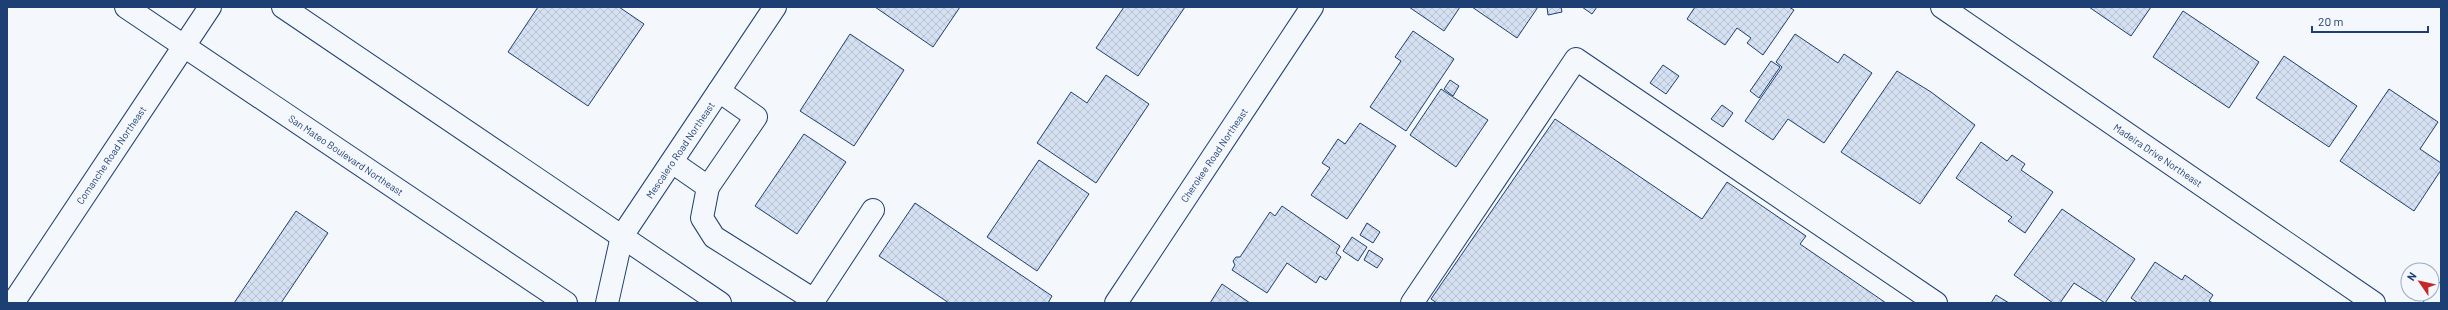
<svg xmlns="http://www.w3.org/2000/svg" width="2448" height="310" font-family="Barlow,sans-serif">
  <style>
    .building { fill: url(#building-cross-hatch); stroke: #1d3f73 }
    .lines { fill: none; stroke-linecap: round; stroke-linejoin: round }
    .minor-casing { stroke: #1d3f73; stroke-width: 24 }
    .major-casing { stroke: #1d3f73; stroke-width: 24 }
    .minor { stroke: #f4f7fb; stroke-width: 22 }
    .major { stroke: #f4f7fb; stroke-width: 22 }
    .labels { text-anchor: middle; stroke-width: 3; stroke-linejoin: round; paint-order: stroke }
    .street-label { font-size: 10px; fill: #1d3f73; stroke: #f4f7fb }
  </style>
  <defs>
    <pattern id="building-cross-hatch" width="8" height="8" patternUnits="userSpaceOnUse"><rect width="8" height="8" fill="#d5e0f0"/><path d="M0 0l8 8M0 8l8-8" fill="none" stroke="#b6c1d1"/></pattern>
  </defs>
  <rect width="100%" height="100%" fill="#f4f7fb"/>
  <!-- building -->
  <g class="building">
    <path d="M538,7H619L644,24L588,106L508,52Z"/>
    <path d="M875,7H960L933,47Z"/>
    <path d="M1124,7H1185L1138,76L1096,48Z"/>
    <path d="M1409,7H1460L1444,31Z"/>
    <path d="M1472,7H1538L1517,38Z"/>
    <path d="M1547,7H1561L1562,12L1548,15Z"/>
    <path d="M1582,7H1597L1592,14Z"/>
    <path d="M1695,7H1789L1794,10L1763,55L1747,43L1751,38L1737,28L1725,45L1687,19Z"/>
    <path d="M2089,7H2151L2131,36Z"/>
    <path d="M2183,11L2259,62L2229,108L2153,57Z"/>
    <path d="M1413,31L1454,59L1406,131L1370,107L1401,61L1395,57Z"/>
    <path d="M850,34L904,70L854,146L800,111Z"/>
    <path d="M1795,34L1838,63L1844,54L1872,73L1824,143L1788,119L1773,140L1745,121L1782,67L1776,62Z"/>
    <path d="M2284,56L2357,106L2329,147L2256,98Z"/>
    <path d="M1771,61L1780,67L1759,98L1750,91Z"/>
    <path d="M1663,65L1679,76L1666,94L1650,83Z"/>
    <path d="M1897,71L1931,92L1975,125L1920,204L1841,152Z"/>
    <path d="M1106,75L1149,104L1096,183L1037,143L1071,92L1087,103Z"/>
    <path d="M1450,80L1459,86L1453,96L1444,89Z"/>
    <path d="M1441,89L1488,120L1456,167L1410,135Z"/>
    <path d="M2389,89L2438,122L2420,149L2441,163V170L2414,211L2340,161Z"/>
    <path d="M1722,105L1733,113L1723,127L1711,119Z"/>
    <path d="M1555,119L1702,219L1727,182L1806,236L1800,244L1886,303H1437L1431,299Z"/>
    <path d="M1360,123L1396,146L1347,219L1311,195L1330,168L1322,163L1338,139L1345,144Z"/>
    <path d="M804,134L846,162L797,234L755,206Z"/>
    <path d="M1981,142L2007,161L2012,155L2025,164L2021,170L2053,192L2025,233L2008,221L2012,217L1956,178Z"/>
    <path d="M1039,160L1089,194L1037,271L987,237Z"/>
    <path d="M915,203L1052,296L1048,303H949L879,256Z"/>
    <path d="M1282,206L1340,246L1336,253L1341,257L1326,280L1320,276L1316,283L1287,263L1267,293L1232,270L1235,265L1233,261L1236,257H1240L1270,212L1275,216Z"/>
    <path d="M2062,209L2135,259L2105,303L2074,283L2060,303H2053L2014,275Z"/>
    <path d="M296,211L328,233L281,303H234Z"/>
    <path d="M1367,223L1380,232L1373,243L1360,235Z"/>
    <path d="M1352,237L1367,247L1358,261L1343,251Z"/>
    <path d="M1369,250L1383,259L1377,268L1364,260Z"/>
    <path d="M2155,262L2182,280L2185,275L2213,295L2209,301L2213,303H2138L2131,298Z"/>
    <path d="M1222,284L1250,303H1210Z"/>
    <path d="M1996,295L2009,303H1991Z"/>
  </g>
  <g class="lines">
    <!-- minor casing -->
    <g class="minor-casing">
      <g id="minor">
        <path d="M1942,7L2374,303"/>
        <path d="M672,162L708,187L702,218L714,237L814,300L873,210"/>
        <path d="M708,187L756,117L719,91"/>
        <path d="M13,303L210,7"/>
        <path d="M607,303L622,236L775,7"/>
        <path d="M1116,303L1312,7"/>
        <path d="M1412,303L1576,59L1936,303"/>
        <path d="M2435,303L2441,294"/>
      </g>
    </g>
    <!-- major casing -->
    <g class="major-casing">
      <g id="major">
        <path d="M126,7L566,303"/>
        <path d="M283,7L720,303"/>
      </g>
    </g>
    <!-- minor -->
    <use href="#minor" class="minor"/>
    <!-- major -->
    <use href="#major" class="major"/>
  </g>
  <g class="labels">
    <!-- street labels -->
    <g class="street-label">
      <text transform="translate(680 150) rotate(-56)" y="4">Mescalero Road Northeast</text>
      <text transform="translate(111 155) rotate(-56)" y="4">Comanche Road Northeast</text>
      <text transform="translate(346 155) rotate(34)" y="4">San Mateo Boulevard Northeast</text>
      <text transform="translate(1214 155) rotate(-56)" y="4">Cherokee Road Northeast</text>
      <text transform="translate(2158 155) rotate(34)" y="4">Madeira Drive Northeast</text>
    </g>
  </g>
  <!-- border -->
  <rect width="2448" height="310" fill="none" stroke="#1d3f73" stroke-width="16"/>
  <!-- north arrow -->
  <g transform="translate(2420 282) rotate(304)"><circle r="19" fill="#f4f7fb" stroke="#9eadc5"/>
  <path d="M0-3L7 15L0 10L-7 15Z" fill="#c62828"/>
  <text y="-6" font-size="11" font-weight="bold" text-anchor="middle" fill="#1d3f73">N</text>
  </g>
  <!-- scale -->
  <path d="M2312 26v6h116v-6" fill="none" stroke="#1d3f73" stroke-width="2"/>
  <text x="2318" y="26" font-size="12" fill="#1d3f73" stroke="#f4f7fb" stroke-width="3" paint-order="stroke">20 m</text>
</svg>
